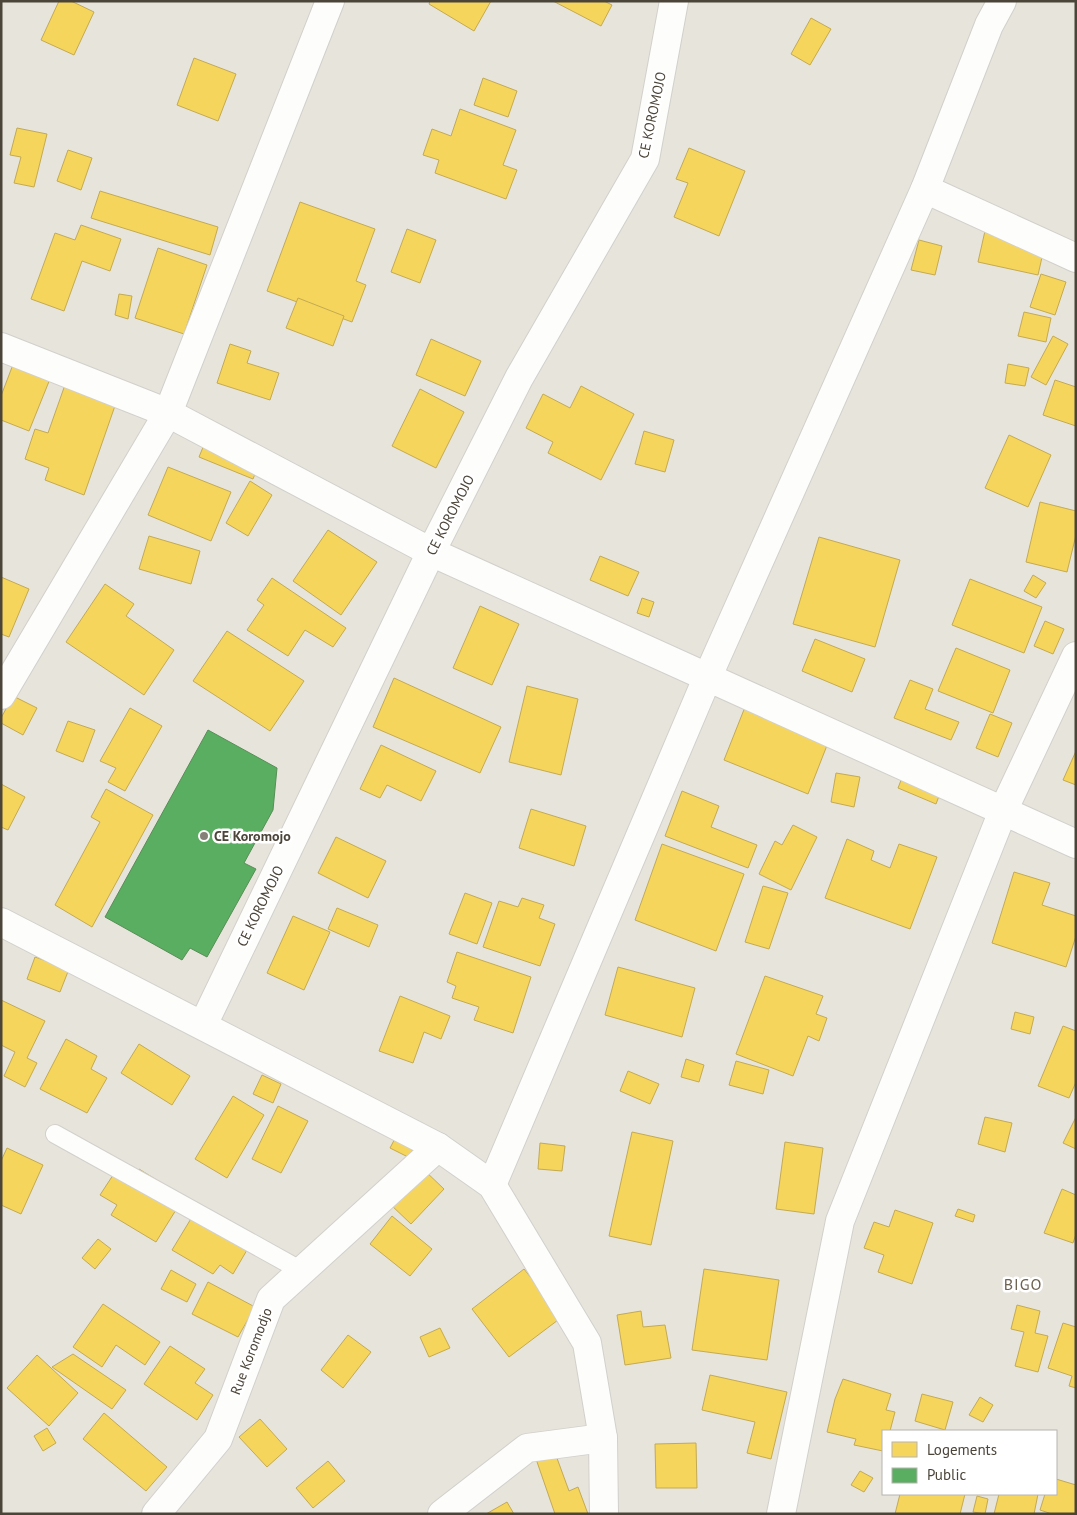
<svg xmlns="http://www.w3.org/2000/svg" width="1077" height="1515" font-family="'PT Sans',sans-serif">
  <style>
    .residential { fill: #e7e4dc; fill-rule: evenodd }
    .homes { fill: #f6d55c; stroke: #c3aa52 }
    .public { fill: #5aae61; stroke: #568e55 }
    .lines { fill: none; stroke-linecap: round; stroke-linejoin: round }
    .lane-casing { stroke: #d2d0cb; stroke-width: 20 }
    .street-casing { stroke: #d2d0cb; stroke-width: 30 }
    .lane { stroke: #fdfdfc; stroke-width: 18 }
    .street { stroke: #fdfdfc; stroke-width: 28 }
    .poi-dot { fill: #868178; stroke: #fff; stroke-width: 2 }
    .labels { text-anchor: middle; stroke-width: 5; stroke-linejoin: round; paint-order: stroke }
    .street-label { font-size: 14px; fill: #4b4439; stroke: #fff }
    .poi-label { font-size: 14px; font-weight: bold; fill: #4b4439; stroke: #fff; text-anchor: start }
    .quarter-label { font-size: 16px; letter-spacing: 1px; fill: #6e6250; stroke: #fff }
  </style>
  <rect width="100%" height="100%" fill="#f4f2ee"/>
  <!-- residential -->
  <path class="residential" d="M1,1H1076V1514H1ZM883,1431H1056V1494H883Z"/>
  <!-- homes -->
  <g class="homes">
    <path d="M59,1H71L94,12L74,55L41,40Z"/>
    <path d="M430,1H491L474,31L429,4Z"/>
    <path d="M553,1H604L612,5L601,26Z"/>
    <path d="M811,18L831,29L810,65L791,54Z"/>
    <path d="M194,58L236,74L218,121L177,105Z"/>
    <path d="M483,78L517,91L508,117L474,105Z"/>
    <path d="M460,109L516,130L503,165L517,170L506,199L435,173L439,160L423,155L432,129L451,136Z"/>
    <path d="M17,128L47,134L34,187L14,183L21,157L10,155Z"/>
    <path d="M689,148L745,171L719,236L674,217L688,183L676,179Z"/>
    <path d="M68,150L92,158L81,190L57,181Z"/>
    <path d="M100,191L218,227L210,255L91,218Z"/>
    <path d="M300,202L375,229L356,281L366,285L352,322L267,291Z"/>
    <path d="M987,222L1047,235L1038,275L978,262Z"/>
    <path d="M81,225L121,239L110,271L82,261L64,311L31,299L55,233L75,240Z"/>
    <path d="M407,229L436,240L420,283L391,272Z"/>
    <path d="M919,240L942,246L935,275L911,270Z"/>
    <path d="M158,248L207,265L184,334L135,318Z"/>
    <path d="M1041,274L1066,282L1055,315L1030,307Z"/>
    <path d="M119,294L132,296L128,319L115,315Z"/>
    <path d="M298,298L344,316L333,346L286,328Z"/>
    <path d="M1024,312L1051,318L1046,342L1018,336Z"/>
    <path d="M1053,336L1068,344L1046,385L1031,377Z"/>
    <path d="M431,339L481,361L465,396L416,375Z"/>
    <path d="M230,344L251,351L247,363L279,373L270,400L217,383Z"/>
    <path d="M17,354L54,369L29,431L1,420V396Z"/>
    <path d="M1008,364L1029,368L1025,386L1005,383Z"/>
    <path d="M1055,380L1076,387V426L1043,415Z"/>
    <path d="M66,382L117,400L84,495L45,480L49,468L25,459L35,429L48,433Z"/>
    <path d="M581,386L634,414L601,480L548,453L553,442L526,428L543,394L570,408Z"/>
    <path d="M420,389L464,412L436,468L392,446Z"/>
    <path d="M644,431L674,440L665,472L635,464Z"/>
    <path d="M208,435L262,457L253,479L199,457Z"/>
    <path d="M1009,435L1051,455L1028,507L985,488Z"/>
    <path d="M168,467L231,492L211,541L148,515Z"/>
    <path d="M250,481L272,495L248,536L226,523Z"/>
    <path d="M1040,502L1076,511V535L1067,572L1026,562Z"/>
    <path d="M328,530L377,562L341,615L293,581Z"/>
    <path d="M149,536L200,551L191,584L139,569Z"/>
    <path d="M819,537L900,560L875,647L793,624Z"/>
    <path d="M600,556L639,572L628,596L590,580Z"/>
    <path d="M1033,575L1046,583L1036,598L1024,591Z"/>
    <path d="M1,577L29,589L9,637L1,634Z"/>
    <path d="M272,578L346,628L333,647L305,630L288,656L247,630L264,605L257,600Z"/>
    <path d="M970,579L1042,607L1024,653L952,625Z"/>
    <path d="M105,584L134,604L126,616L174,650L144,695L66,642Z"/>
    <path d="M642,598L654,602L649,617L637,613Z"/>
    <path d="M480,606L519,624L492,685L453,668Z"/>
    <path d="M1045,621L1064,629L1053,654L1034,646Z"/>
    <path d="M227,631L304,681L270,731L193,681Z"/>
    <path d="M815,639L865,659L852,692L802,671Z"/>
    <path d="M956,648L1010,670L993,713L938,691Z"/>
    <path d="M394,678L501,727L480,773L373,727Z"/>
    <path d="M910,680L933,689L925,709L959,722L951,740L894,718Z"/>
    <path d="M527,686L578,699L561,775L509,762Z"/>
    <path d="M13,696L37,708L23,735L1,723V718Z"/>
    <path d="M749,697L833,730L808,794L724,760Z"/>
    <path d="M130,708L162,726L125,791L108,782L116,768L100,761Z"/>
    <path d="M990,714L1012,723L998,757L976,748Z"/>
    <path d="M68,721L95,730L83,762L56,751Z"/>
    <path d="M381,745L436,771L421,801L387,785L380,798L360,789Z"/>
    <path d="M1076,751V785L1063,780Z"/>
    <path d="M909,760L947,775L936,804L898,788Z"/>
    <path d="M836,773L860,777L854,807L831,802Z"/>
    <path d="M1,784L25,797L8,830L1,827Z"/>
    <path d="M106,789L153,815L92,927L55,905L100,822L91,817Z"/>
    <path d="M682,791L719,806L711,827L757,845L748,868L665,836Z"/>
    <path d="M531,809L586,826L574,866L519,848Z"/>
    <path d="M793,825L817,837L791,890L759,874L775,841L782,845Z"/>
    <path d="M336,837L386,861L368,898L318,873Z"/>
    <path d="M847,839L874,851L871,860L890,868L899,844L937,857L910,929L825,898Z"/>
    <path d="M662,844L744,874L716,951L635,920Z"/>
    <path d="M1014,872L1050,883L1042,905L1076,916V936L1066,967L992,943Z"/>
    <path d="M763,886L788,893L769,949L745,942Z"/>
    <path d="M465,893L492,903L477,944L449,934Z"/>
    <path d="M522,898L544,905L539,918L555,924L540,966L483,947L499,901L518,907Z"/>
    <path d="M337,908L378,925L369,947L328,929Z"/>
    <path d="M293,916L330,932L304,990L267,973Z"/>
    <path d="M457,952L531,977L513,1033L474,1020L479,1007L452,998L456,986L447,982Z"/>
    <path d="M35,957L69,969L60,992L27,979Z"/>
    <path d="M618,967L695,988L682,1037L605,1015Z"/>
    <path d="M765,976L823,996L816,1014L827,1018L819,1041L808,1036L793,1076L736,1054Z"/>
    <path d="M400,996L450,1016L441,1039L424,1032L413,1063L379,1051Z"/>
    <path d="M1,1000L45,1021L27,1058L37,1063L25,1087L4,1076L15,1052L1,1045Z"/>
    <path d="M1015,1012L1034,1017L1030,1034L1011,1029Z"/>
    <path d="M1063,1026L1076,1031V1082L1069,1098L1038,1086Z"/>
    <path d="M66,1039L97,1056L91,1069L107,1078L87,1113L40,1089Z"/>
    <path d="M139,1044L190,1076L172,1105L121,1073Z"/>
    <path d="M686,1059L704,1065L699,1082L681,1077Z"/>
    <path d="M736,1061L769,1070L763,1094L729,1085Z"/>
    <path d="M628,1071L659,1084L650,1104L620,1091Z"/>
    <path d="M262,1075L281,1084L273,1103L253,1094Z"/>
    <path d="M233,1096L264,1115L227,1178L195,1159Z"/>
    <path d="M278,1106L308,1121L281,1173L252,1159Z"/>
    <path d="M985,1117L1012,1123L1005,1152L978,1144Z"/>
    <path d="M1076,1117V1149L1063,1143Z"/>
    <path d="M401,1127L420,1139L408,1157L390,1148Z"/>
    <path d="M632,1132L673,1141L651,1245L609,1236Z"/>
    <path d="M785,1142L823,1148L814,1214L776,1209Z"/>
    <path d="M540,1143L565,1146L562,1171L538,1169Z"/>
    <path d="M7,1148L43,1165L21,1214L1,1205V1161Z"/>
    <path d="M117,1169L133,1180L139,1169L184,1197L156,1242L111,1215L117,1205L100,1195Z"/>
    <path d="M423,1169L444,1189L411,1224L390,1204Z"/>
    <path d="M1062,1189L1076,1195V1234L1073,1243L1044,1233Z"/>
    <path d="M958,1209L975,1215L973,1222L955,1216Z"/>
    <path d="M895,1210L933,1223L912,1284L878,1272L884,1255L864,1248L874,1222L889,1227Z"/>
    <path d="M392,1216L432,1249L410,1276L370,1244Z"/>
    <path d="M192,1217L247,1250L233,1274L220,1265L213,1274L172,1250Z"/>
    <path d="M98,1239L111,1249L95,1269L82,1258Z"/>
    <path d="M524,1269L562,1317L509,1357L472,1309Z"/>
    <path d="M704,1269L779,1280L767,1360L692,1350Z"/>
    <path d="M171,1270L196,1284L187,1302L161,1289Z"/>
    <path d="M208,1282L255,1307L238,1337L192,1314Z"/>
    <path d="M103,1304L160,1342L145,1365L116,1345L102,1367L73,1347Z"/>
    <path d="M1017,1305L1040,1311L1035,1333L1048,1336L1038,1372L1015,1366L1024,1332L1011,1329Z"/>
    <path d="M641,1311L643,1327L665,1325L671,1358L625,1365L617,1315Z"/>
    <path d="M1063,1323L1076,1327V1388L1069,1386L1072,1376L1048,1368Z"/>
    <path d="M440,1328L450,1348L429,1357L420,1337Z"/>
    <path d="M348,1335L371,1352L343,1388L321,1370Z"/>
    <path d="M170,1346L205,1369L195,1383L213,1395L197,1420L144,1384Z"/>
    <path d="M73,1354L126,1390L112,1409L52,1367Z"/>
    <path d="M37,1355L78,1393L49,1426L7,1388Z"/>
    <path d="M710,1375L787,1392L771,1459L747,1453L755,1422L702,1410Z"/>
    <path d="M843,1379L891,1394L886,1410L895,1412L890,1431H883V1451L854,1445L856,1439L827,1432L835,1399Z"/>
    <path d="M922,1394L953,1402L945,1430L915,1421Z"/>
    <path d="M980,1397L993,1405L983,1422L969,1415Z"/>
    <path d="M104,1413L167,1467L146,1491L83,1439Z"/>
    <path d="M260,1419L287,1449L267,1467L239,1437Z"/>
    <path d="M47,1428L56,1443L43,1451L34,1436Z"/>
    <path d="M696,1443L697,1488H656L655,1444Z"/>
    <path d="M554,1450L569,1491L578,1487L588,1514H555L535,1456Z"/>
    <path d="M328,1461L345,1481L313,1508L296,1488Z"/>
    <path d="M860,1471L873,1478L864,1492L851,1485Z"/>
    <path d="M1056,1479L1076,1485V1514H1052L1040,1510L1045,1494H1056Z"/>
    <path d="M900,1494H965L960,1514H895Z"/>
    <path d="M999,1494H1038L1034,1514H994Z"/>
    <path d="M977,1496L988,1499L985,1514L973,1512Z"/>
    <path d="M507,1502L514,1514H486Z"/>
  </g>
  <!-- public -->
  <path class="public" d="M208,730L277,768L273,810L244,863L256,869L207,957L190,948L182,960L105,917Z"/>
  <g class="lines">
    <!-- lane casing -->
    <g class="lane-casing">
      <path id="lane" d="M55,1134L302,1271"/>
    </g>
    <!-- street casing -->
    <g class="street-casing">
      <g id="street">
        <path d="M925,189L1076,258"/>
        <path d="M1,347L168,413L431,552L1076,844"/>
        <path d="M1,695L168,413L330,1"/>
        <path d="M1,922L438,1147L492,1185L587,1343L603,1438L604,1514"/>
        <path d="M203,1025L431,552L519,378L645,159L674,1"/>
        <path d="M492,1185L708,676L925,189L989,25L1002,1"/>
        <path d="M156,1514L218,1439L271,1299L438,1147"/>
        <path d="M442,1514L527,1448L603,1438"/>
        <path d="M781,1514L840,1221L1003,811L1076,656"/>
      </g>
    </g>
    <!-- lane -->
    <use href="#lane" class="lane"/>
    <!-- street -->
    <use href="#street" class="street"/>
  </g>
  <!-- markers -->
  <circle class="poi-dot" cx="204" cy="836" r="5"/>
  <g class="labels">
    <!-- street labels -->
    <g class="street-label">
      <text transform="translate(652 115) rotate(-78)" y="5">CE KOROMOJO</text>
      <text transform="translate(450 515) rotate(-63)" y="5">CE KOROMOJO</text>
      <text transform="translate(260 906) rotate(-64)" y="5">CE KOROMOJO</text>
      <text transform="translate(251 1351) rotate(-69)" y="5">Rue Koromodjo</text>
    </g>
    <!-- poi labels -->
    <g class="poi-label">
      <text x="214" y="841">CE Koromojo</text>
    </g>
    <!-- quarter labels -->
    <g class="quarter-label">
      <text x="1023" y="1290">BIGO</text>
    </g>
  </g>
  <!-- border -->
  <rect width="1077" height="1515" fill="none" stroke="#4b4439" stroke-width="5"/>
  <!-- legend -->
  <rect x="882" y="1430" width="175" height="65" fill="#ffffff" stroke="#b7b4b0"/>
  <rect x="892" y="1442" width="25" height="15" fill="#f6d55c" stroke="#b7b4b0"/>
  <text x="927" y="1455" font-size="15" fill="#4b4439">Logements</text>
  <rect x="892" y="1468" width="25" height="15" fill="#5aae61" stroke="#b7b4b0"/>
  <text x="927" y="1480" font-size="15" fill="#4b4439">Public</text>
</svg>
